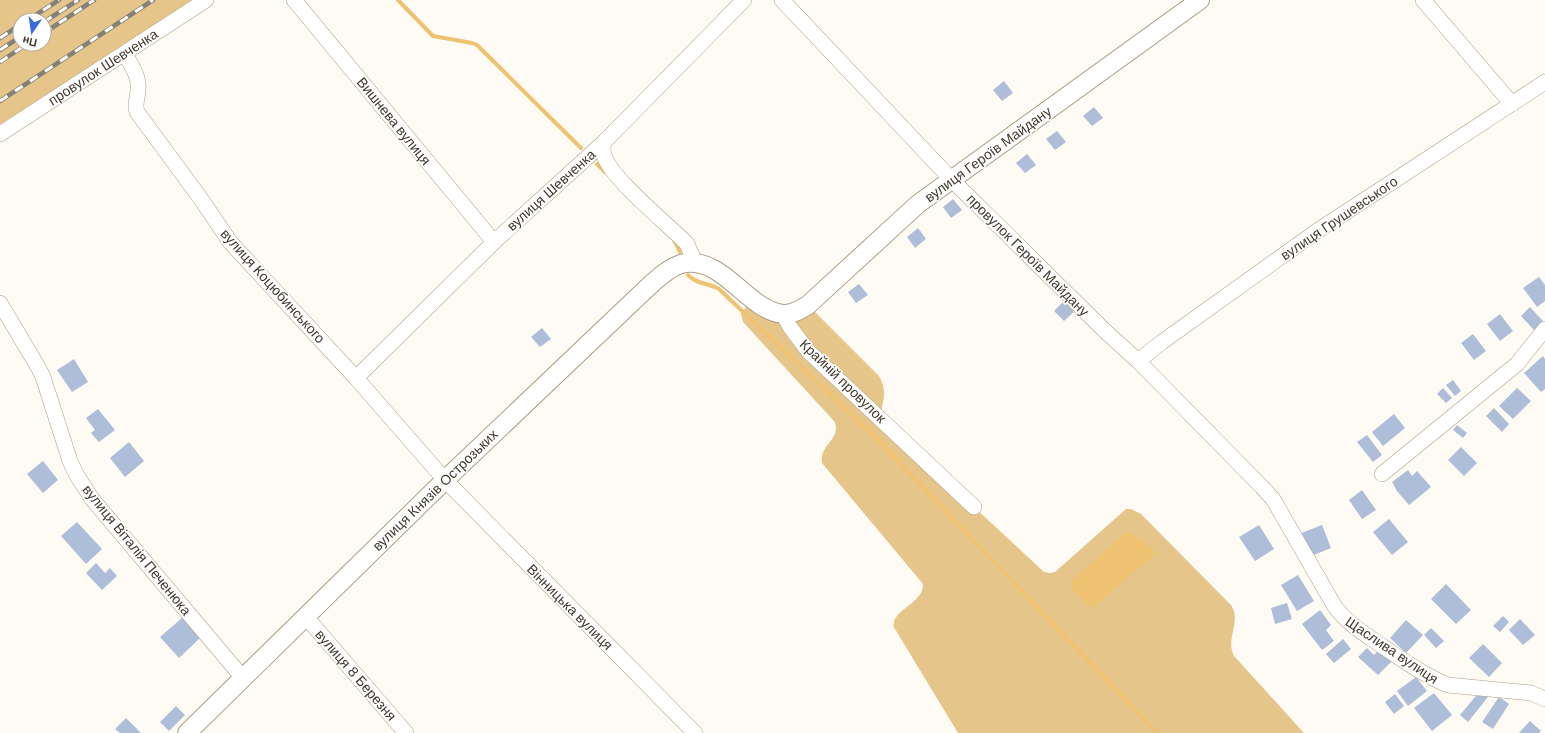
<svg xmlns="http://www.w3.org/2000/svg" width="1545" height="733" font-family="'DM Sans',sans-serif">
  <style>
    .green { fill: #e5c58a; fill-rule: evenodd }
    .water { fill: #eec271 }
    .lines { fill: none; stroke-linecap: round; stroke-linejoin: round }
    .stream { stroke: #eec271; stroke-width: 4 }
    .building { fill: #aebdd8 }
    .minor-casing { stroke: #ad9d82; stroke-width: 16 }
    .tertiary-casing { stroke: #ad9d82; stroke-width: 20 }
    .minor { stroke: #fff; stroke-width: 15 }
    .tertiary { stroke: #fff; stroke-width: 18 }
    .rail-casing { stroke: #868177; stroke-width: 4.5 }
    .rail { stroke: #fff; stroke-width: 3; stroke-dasharray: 9; stroke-linecap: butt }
    .labels { text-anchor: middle; stroke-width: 3; stroke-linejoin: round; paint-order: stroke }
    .street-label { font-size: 14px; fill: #3f392d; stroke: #fff }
  </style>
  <rect width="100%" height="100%" fill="#fefbf5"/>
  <!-- green -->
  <g class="green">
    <path d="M0,0H206L0,134ZM20,20H44V44H20Z"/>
    <path d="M753,298L772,311L808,305L879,376C887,391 884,396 881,412L974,507L1044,572L1050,573L1055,572L1126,509H1131L1141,514L1231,605C1242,621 1225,639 1234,656L1304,733H958L895,629C894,627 893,625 894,623C895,609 924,602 923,584L822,463C819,444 843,438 834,421L743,322L741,314Z"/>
  </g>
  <!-- water -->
  <path class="water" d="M1128,532L1132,533L1153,549L1155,552L1154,555L1096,605L1092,607L1087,604L1072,589V580L1123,535Z"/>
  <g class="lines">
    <!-- stream -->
    <g class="stream">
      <path d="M398,0L433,36L472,43L477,45L581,148"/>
      <path d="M597,164L605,172"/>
      <path d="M674,240L680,252"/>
      <path d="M688,275C696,284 709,283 719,289L877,439L1157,733"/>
    </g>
  </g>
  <!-- building -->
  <g class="building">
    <path d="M1004,81L1013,93L1002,101L993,90Z"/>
    <path d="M1094,107L1103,118L1092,126L1083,116Z"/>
    <path d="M1057,131L1066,142L1055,150L1046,139Z"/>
    <path d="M1027,154L1036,165L1025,173L1016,163Z"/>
    <path d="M953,199L962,210L951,218L943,207Z"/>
    <path d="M918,228L926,239L915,248L907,237Z"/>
    <path d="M1539,277L1545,285V301L1537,307L1523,288Z"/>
    <path d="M859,284L868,295L856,303L848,292Z"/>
    <path d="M1064,301L1074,312L1064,321L1054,311Z"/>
    <path d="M1530,307L1543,321L1534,330L1521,316Z"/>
    <path d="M1500,314L1513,331L1500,341L1487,324Z"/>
    <path d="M542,328L551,339L540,347L531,337Z"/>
    <path d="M1473,334L1486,351L1474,360L1461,343Z"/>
    <path d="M1543,356L1545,359V389L1541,392L1524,373Z"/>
    <path d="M74,359L88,382L72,392L57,370Z"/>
    <path d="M1453,380L1461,391L1455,396L1446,385Z"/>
    <path d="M1443,388L1452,398L1446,403L1437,394Z"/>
    <path d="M1517,388L1531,401L1513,419L1499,406Z"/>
    <path d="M1494,408L1509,424L1502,432L1486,416Z"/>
    <path d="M98,409L115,430L99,442L91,433L95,430L86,418Z"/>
    <path d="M1394,414L1405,428L1383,446L1372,432Z"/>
    <path d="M1457,425L1467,433L1463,438L1453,430Z"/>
    <path d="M1367,435L1382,455L1373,462L1357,442Z"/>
    <path d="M129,442L144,461L125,477L110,458Z"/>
    <path d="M1461,447L1477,463L1464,476L1448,460Z"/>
    <path d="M43,461L58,480L43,493L27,474Z"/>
    <path d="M1408,470L1412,476L1417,471L1431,487L1409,505L1396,490V489L1392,482Z"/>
    <path d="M1362,490L1376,510L1362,519L1349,500Z"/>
    <path d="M1389,519L1408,542L1392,555L1373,532Z"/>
    <path d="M77,522L102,549L86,564L61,536Z"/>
    <path d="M1259,525L1274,549L1255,561L1239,537Z"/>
    <path d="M1322,525L1331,548L1309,557L1299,534Z"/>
    <path d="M96,563L105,573L110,568L117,576L102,590L86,573Z"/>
    <path d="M1298,575L1314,601L1297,611L1281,585Z"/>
    <path d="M1446,584L1471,610L1456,624L1431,599Z"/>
    <path d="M1287,603L1292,619L1275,624L1271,608Z"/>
    <path d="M1320,610L1331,625L1326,630L1334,641L1322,650L1302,624Z"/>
    <path d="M1503,616L1509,622L1500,632L1493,626Z"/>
    <path d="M182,618L200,638L179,658L160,637Z"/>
    <path d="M1520,619L1535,635L1523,645L1509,630Z"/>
    <path d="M1406,620L1423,635L1406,653L1390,638Z"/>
    <path d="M1431,628L1444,641L1436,648L1424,635Z"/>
    <path d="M1343,639L1351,649L1334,663L1326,654Z"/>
    <path d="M1483,644L1502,663L1489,677L1469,658Z"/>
    <path d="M1367,648L1374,655L1380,649L1392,661L1378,675L1358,657Z"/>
    <path d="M1416,677L1427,691L1408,706L1397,691Z"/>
    <path d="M1480,691L1488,697L1468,722L1460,715Z"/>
    <path d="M1434,693L1452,715L1432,731L1414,708Z"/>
    <path d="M1395,694L1404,706L1394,714L1385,702Z"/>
    <path d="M1499,697L1509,704L1493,729L1482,722Z"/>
    <path d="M176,706L185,715L169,731L160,722Z"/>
    <path d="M126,718L141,733H120L115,729Z"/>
    <path d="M1530,721L1541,731L1539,733H1519Z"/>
  </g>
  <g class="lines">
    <!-- minor casing -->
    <g class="minor-casing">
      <g id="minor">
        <path d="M294,0L494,242"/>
        <path d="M782,0L951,179L1104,330L1138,361L1262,487L1273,499L1335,607C1348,624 1365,634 1382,646C1403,660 1425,676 1448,685L1531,693L1545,699"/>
        <path d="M1423,0L1512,104"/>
        <path d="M125,54C131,65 140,77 138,90C138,99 134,103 137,112L201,199L230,242L356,378L445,480L695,733"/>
        <path d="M0,134L206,0"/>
        <path d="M603,143C603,147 603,152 604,155C610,178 669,225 687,244L692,255L694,263"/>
        <path d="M0,303L38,367L43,377L70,461L76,474L92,499L243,678"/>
        <path d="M783,314L790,327L808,351L974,507"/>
        <path d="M1138,361L1162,342L1317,231L1545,82"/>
        <path d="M356,378L494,242L603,143L744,0"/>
        <path d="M1382,474L1517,364L1545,329"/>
        <path d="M306,617L406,733"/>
      </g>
    </g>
    <!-- tertiary casing -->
    <g class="tertiary-casing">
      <path id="tertiary" d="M187,733L445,480L646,289C656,280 668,268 681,264C723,254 746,310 783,314C792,315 800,310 808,305L918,204L1200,0"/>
    </g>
    <!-- minor -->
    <use href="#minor" class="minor"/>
    <!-- tertiary -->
    <use href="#tertiary" class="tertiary"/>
    <!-- rail casing -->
    <g class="rail-casing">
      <g id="rail">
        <path d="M28,20L59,0"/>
        <path d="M44,22L78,0"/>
        <path d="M44,33L94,0"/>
        <path d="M0,38L20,25"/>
        <path d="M0,50L20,37"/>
        <path d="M0,62L27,44"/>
        <path d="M0,101L153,0"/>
      </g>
    </g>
    <!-- rail -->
    <use href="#rail" class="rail"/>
  </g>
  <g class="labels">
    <!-- street labels -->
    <g class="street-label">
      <text transform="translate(103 67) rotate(-33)" y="5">провулок Шевченка</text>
      <text transform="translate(394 121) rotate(51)" y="5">Вишнева вулиця</text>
      <text transform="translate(988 154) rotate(-36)" y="5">вулиця Героїв Майдану</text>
      <text transform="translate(551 190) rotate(-42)" y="5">вулиця Шевченка</text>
      <text transform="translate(1339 218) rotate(-34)" y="5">вулиця Грушевського</text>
      <text transform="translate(1028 255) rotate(45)" y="5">провулок Героїв Майдану</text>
      <text transform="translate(273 286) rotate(48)" y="5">вулиця Коцюбинського</text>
      <text transform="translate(843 381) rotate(44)" y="5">Крайній провулок</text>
      <text transform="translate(435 490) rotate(-44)" y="5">вулиця Князів Острозьких</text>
      <text transform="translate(137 550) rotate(51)" y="5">вулиця Віталія Печенюка</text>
      <text transform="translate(570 607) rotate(45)" y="5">Вінницька вулиця</text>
      <text transform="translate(1392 650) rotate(34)" y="5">Щаслива вулиця</text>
      <text transform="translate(356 675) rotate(49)" y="5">вулиця 8 Березня</text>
    </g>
  </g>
  <!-- north arrow -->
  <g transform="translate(32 32) rotate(193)"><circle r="19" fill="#ffffff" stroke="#b2b0ab"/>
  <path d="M0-3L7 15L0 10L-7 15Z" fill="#356bda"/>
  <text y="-6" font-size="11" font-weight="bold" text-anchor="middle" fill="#3f392d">Пн</text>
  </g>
</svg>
